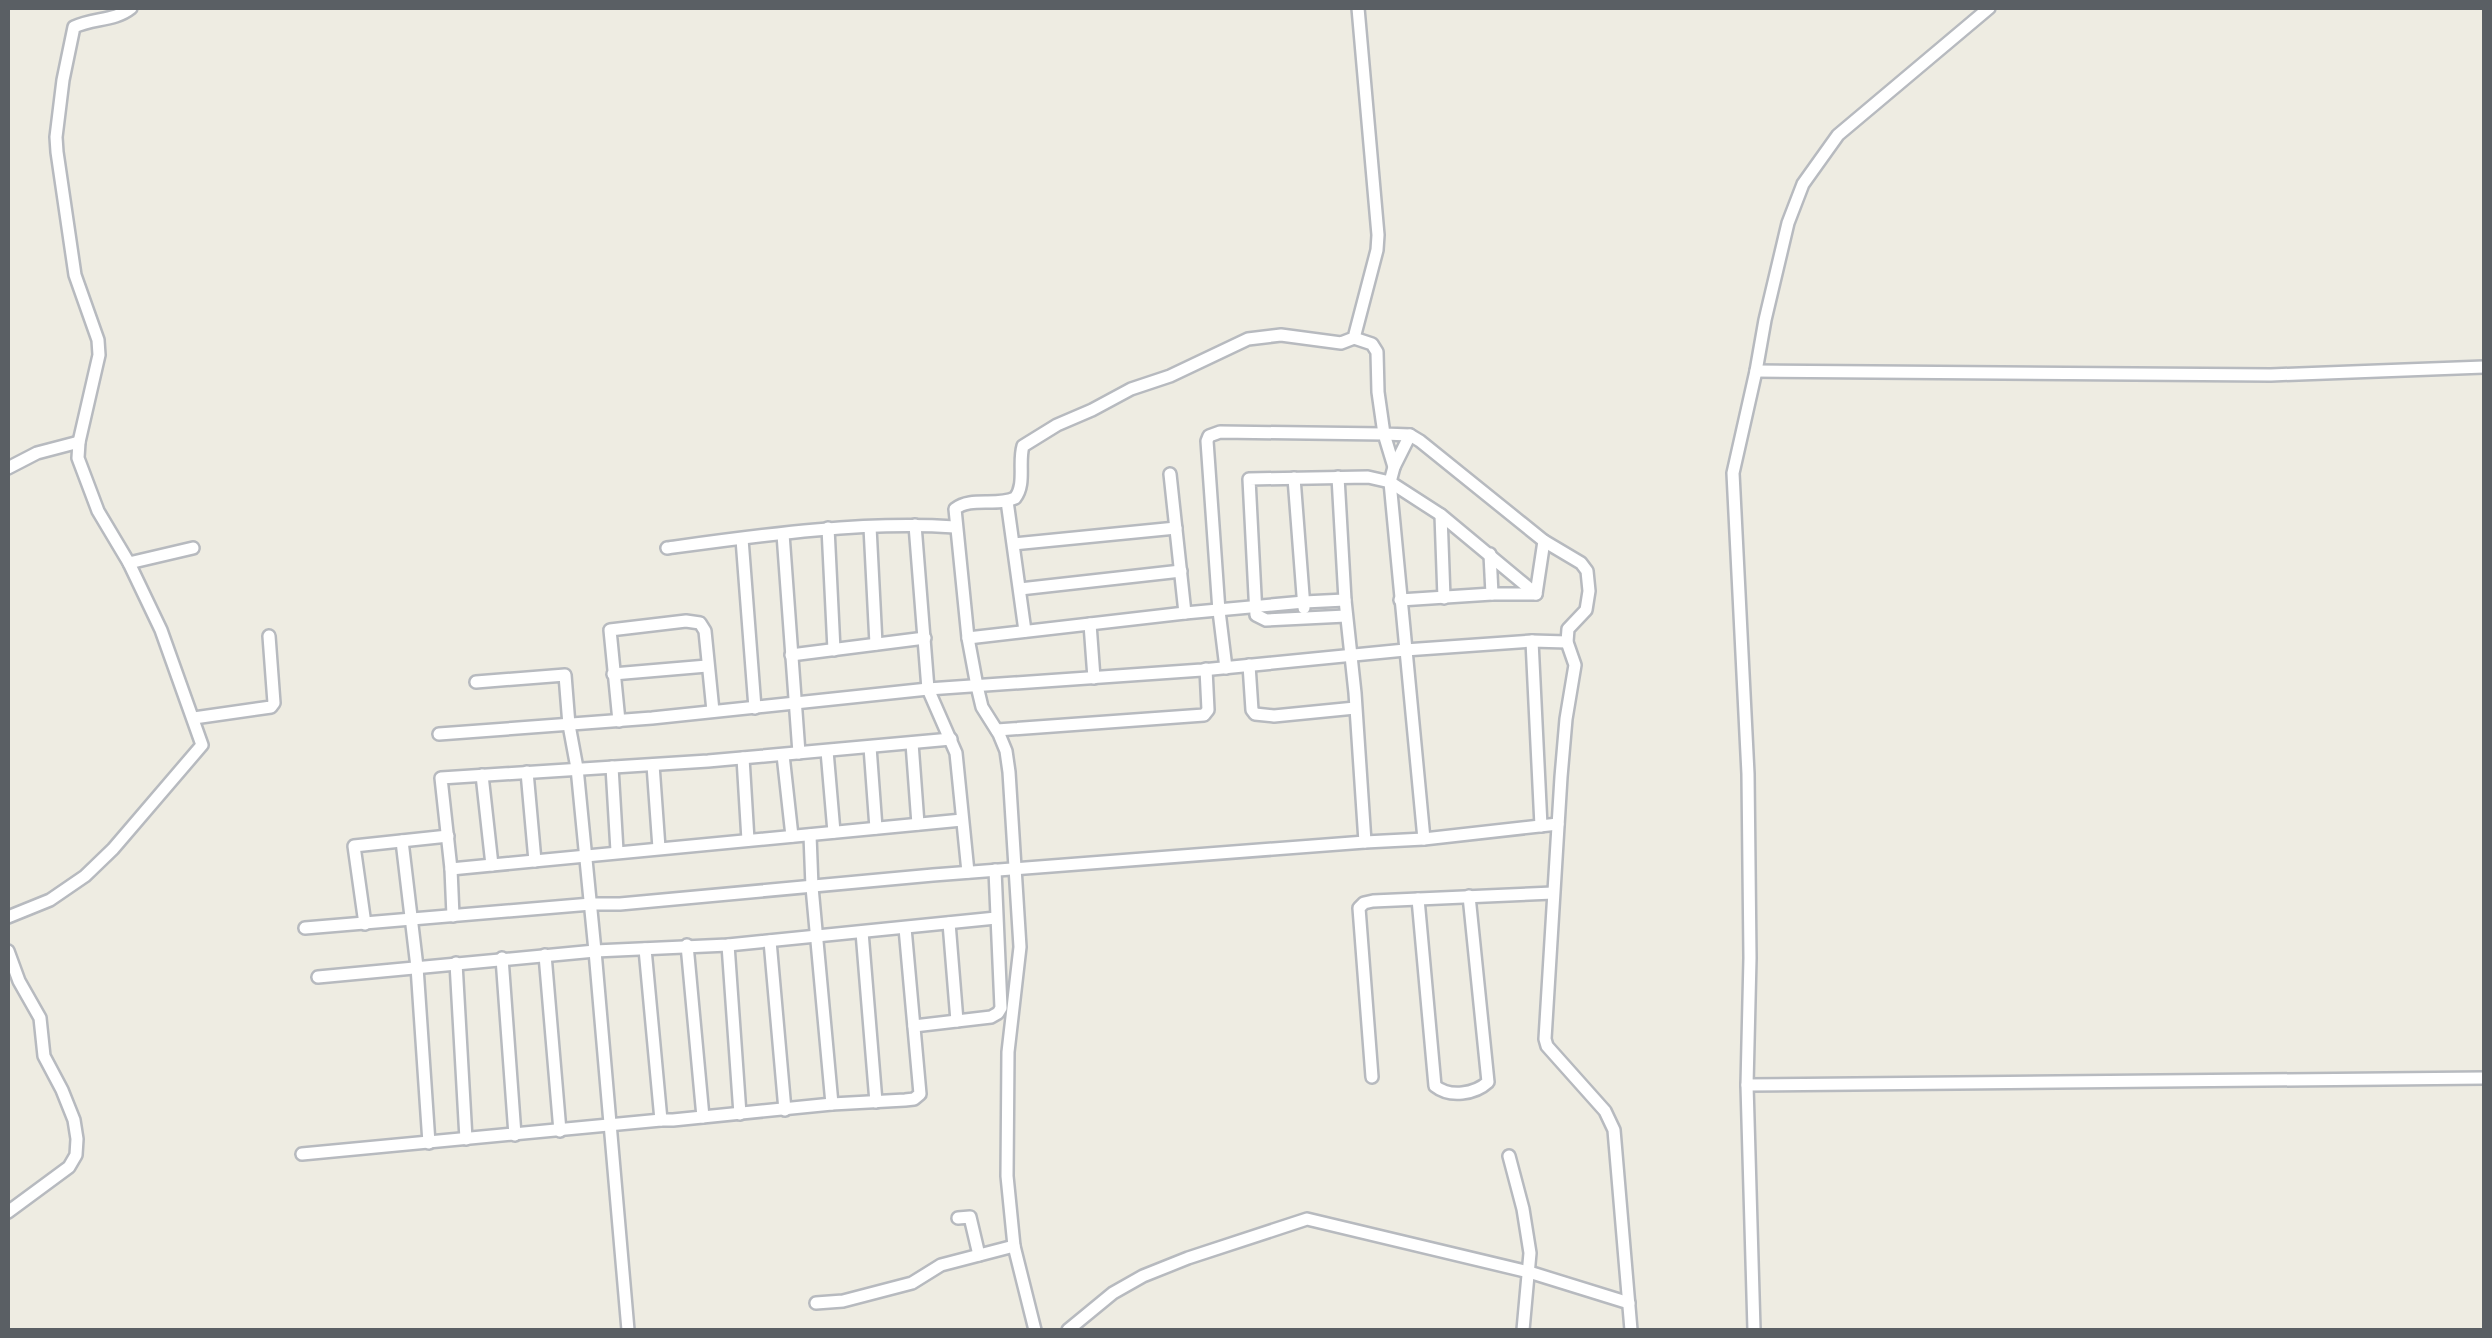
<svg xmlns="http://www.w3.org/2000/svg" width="2492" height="1338" font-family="Inter,sans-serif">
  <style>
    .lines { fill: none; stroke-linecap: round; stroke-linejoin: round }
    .minor-casing { stroke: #b7babf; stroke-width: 16 }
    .minor { stroke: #fff; stroke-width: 11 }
  </style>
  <rect width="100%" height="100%" fill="#eeece2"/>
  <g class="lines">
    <!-- minor casing -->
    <g class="minor-casing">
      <g id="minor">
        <path d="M1989,8L1838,135L1803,184L1788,223L1765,320L1756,371L1733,473L1748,774L1750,958L1747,1085L2484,1078"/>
        <path d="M1354,338L1372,344L1377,352L1378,392L1384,434L1410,435L1420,441L1544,541L1581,563L1587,571L1589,591L1586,610L1568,629L1567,642L1575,665L1566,719L1561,777L1545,1039L1547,1046L1605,1111L1614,1130L1631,1330"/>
        <path d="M1756,371L2271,375L2484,367"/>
        <path d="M1410,435L1394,467L1390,482L1424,839"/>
        <path d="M8,468L37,453L79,442"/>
        <path d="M1170,474L1185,613"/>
        <path d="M1338,477L1345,600L1355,693L1365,842L1424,839L1558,824"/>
        <path d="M1294,478L1304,608"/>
        <path d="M1007,501L1025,631"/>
        <path d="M1441,515L1444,598"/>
        <path d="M915,525L928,689L956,753L968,872"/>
        <path d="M870,527L876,644"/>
        <path d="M828,528L834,650"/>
        <path d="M783,534L799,753"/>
        <path d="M742,539L755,708"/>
        <path d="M1014,544L1176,528"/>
        <path d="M667,548C762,535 859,521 955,527"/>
        <path d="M1490,554L1492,594"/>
        <path d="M129,563L193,548"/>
        <path d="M1020,589L1181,571"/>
        <path d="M1400,600L1492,594H1536L1544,541"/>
        <path d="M1346,616L1266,620L1256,615L1249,479L1368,477L1390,482L1441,515L1536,594"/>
        <path d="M1090,624L1094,678"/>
        <path d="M968,638L1185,613L1304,602L1345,600"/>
        <path d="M1532,641L1541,826"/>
        <path d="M791,655L925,638"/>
        <path d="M1249,665L1252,710L1255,714L1274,716L1355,708"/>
        <path d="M1226,668L1219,611L1207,441L1209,436L1220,432L1384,434L1394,467"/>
        <path d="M613,674L707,666"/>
        <path d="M476,682L565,675L569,725L577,768L595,951L628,1330"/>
        <path d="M194,718L271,707L274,703L269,636"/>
        <path d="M619,721L610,630L686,621L700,623L705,631L713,711"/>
        <path d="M997,730L1204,715L1208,710L1206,669"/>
        <path d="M439,734L652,718L928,689L1202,670L1405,650L1532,641L1567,642"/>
        <path d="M912,743L918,824"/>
        <path d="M870,747L876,828"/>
        <path d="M827,751L834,832"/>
        <path d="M783,755L792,836"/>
        <path d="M743,758L748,840"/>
        <path d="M653,765L659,848"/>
        <path d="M612,767L617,851"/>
        <path d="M527,772L535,861"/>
        <path d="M482,775L492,865"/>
        <path d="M810,835L812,887L832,1104"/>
        <path d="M402,841L417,967L429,1143"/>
        <path d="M451,869L962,820"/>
        <path d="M1418,899L1435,1086C1450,1098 1475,1094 1488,1082L1469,896"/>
        <path d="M453,916L451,869L441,778L708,761L951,739"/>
        <path d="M8,917L50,900L85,876L113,849L202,745L161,630L129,563L98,511L78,458L79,442L99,355L98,340L75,275L57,152L56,137L63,80L74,27C93,18 115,21 131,8"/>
        <path d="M949,923L957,1021"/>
        <path d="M365,924L354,846L448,836"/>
        <path d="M305,928L591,904H620L933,875L1365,842"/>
        <path d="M862,932L876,1102"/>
        <path d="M770,941L785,1110"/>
        <path d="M687,945L703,1117"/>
        <path d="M728,945L740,1114"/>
        <path d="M645,949L661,1120H673L832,1104L905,1100L914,1099L920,1094L905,928"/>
        <path d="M8,951L19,981L40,1018L44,1056L62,1090L74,1120L77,1139L76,1155L69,1167L8,1212"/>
        <path d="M545,955L560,1131"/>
        <path d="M502,958L515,1135"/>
        <path d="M456,963L466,1139"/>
        <path d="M318,977L595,951L728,945L996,918"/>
        <path d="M914,1026L991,1017L998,1013L1001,1008L995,870"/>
        <path d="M1372,1077L1359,908L1364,903L1373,901L1553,893"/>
        <path d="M1747,1085L1754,1330"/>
        <path d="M302,1154L661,1120"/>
        <path d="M1509,1156L1523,1209L1530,1253L1523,1330"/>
        <path d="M958,1218L970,1217L979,1255"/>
        <path d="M816,1303L843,1301L912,1283L941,1265L1014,1246"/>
        <path d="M1035,1330L1014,1246L1007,1176L1008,1052L1020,947L1009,772L1006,751L999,734L982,707L977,686L968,638L955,509C971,496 996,507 1015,498C1026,484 1018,463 1023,446L1057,425L1092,410L1131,389L1170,376L1248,339L1281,335L1341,343L1354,338L1377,250L1378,235L1358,8"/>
        <path d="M1068,1330L1113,1293L1143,1276L1188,1258L1307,1219L1529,1272L1629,1303"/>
      </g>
    </g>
    <!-- minor -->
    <use href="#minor" class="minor"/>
  </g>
  <!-- border -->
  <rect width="2492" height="1338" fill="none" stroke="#5a5f64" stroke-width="20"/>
</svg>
